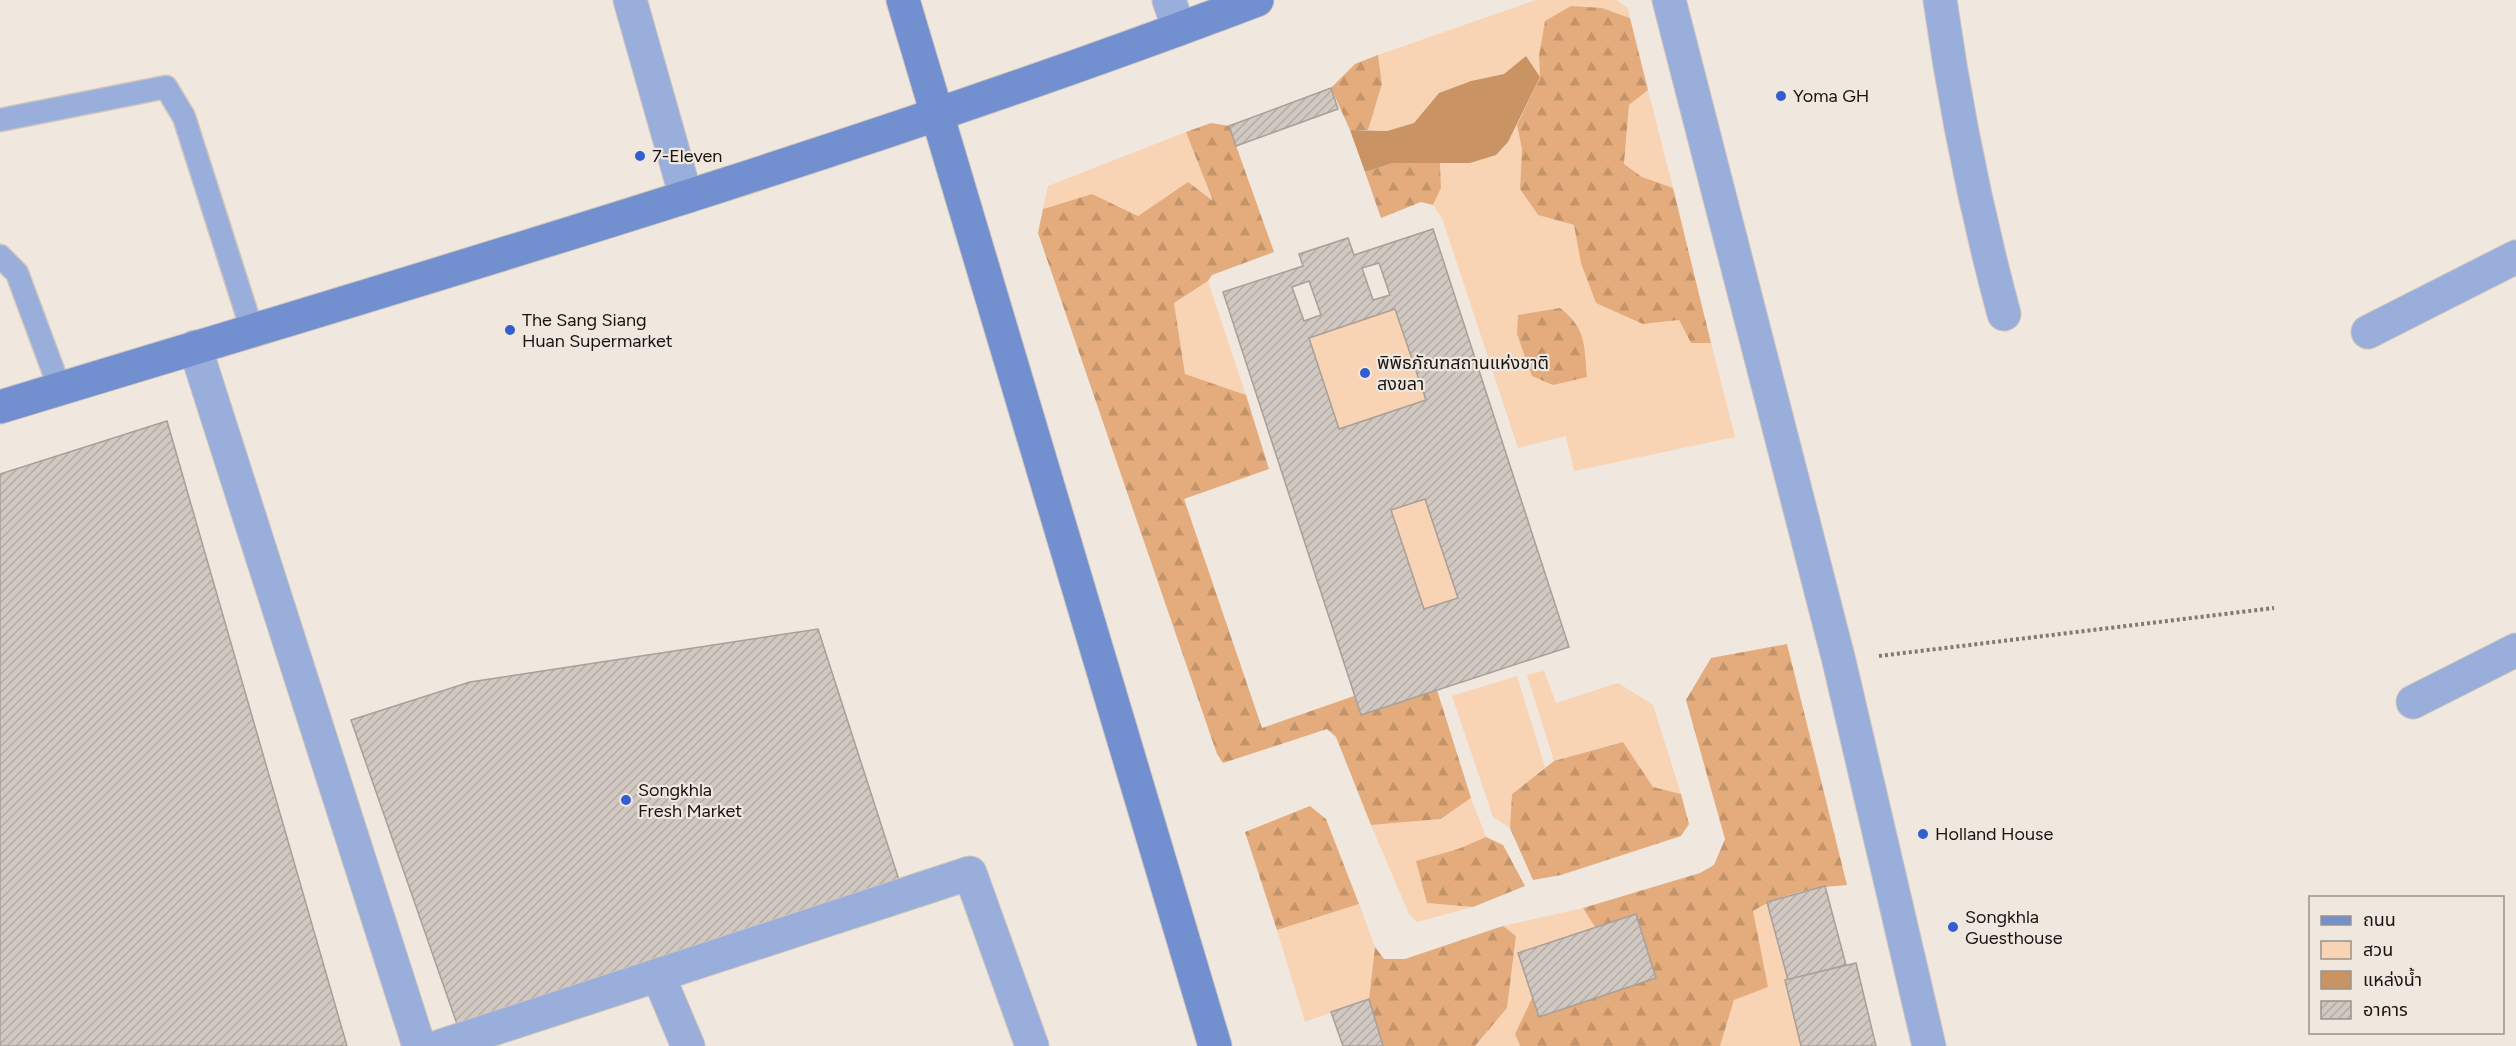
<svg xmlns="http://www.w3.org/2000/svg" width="2516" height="1046" font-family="Figtree,'Noto Sans Thai',sans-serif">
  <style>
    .green { fill: #f8d3b4 }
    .forest { fill: url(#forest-firs) }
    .water { fill: #c99364 }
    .building { fill: url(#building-hatch); stroke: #a89f98; stroke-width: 1.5; fill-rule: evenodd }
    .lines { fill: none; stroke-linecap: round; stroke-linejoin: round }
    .lane-casing { stroke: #cdc5be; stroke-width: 25 }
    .street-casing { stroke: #cdc5be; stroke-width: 35 }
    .secondary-casing { stroke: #cdc5be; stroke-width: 35 }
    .path { stroke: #807a75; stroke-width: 4; stroke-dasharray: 3 3; stroke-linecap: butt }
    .lane { stroke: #99aeda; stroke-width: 22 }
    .street { stroke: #99aeda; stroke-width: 33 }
    .secondary { stroke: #728fd0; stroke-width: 33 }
    .poi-dot { fill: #345dcd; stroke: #f0e7df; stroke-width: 2 }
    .labels { text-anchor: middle; stroke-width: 4.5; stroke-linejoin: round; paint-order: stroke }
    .poi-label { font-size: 18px; fill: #171411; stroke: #f0e7df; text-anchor: start }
  </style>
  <defs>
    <pattern id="forest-firs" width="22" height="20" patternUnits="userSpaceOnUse" patternTransform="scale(1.5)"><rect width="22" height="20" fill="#e4ac7c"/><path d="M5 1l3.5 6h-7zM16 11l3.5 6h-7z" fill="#c3936a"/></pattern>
    <pattern id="building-hatch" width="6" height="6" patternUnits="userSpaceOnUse" patternTransform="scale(1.5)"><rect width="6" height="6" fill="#d1c8c1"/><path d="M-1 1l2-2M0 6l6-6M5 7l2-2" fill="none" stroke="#b3aba5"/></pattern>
  </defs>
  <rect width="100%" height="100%" fill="#f0e7df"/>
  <!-- green -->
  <g class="green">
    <path d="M1536,0H1616L1628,8L1630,18L1602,8L1539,56L1540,77L1525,57L1504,74L1471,81L1439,93L1414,123L1387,131L1368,130L1382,84L1378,55Z"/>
    <path d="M1648,90L1673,188L1642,177L1624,164L1629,105Z"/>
    <path d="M1517,125L1522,149L1520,189L1538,215L1574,225L1581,263L1643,324L1679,320L1691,343H1711L1735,437L1574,471L1566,436L1518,448L1442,218L1433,205L1441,188L1440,162L1470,163L1508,142Z"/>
    <path d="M1186,132L1214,202L1188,182L1138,216L1092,194L1043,209L1048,186Z"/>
    <path d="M1208,281L1246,395L1185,374L1174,303Z"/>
    <path d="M1395,309L1426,400L1339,429L1309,338Z"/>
    <path d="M1425,499L1458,598L1424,609L1391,510Z"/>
    <path d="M1544,671L1556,703L1618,683L1653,705L1681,794L1653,787L1623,742L1554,761L1527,675Z"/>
    <path d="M1517,676L1545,767L1512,794L1510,828L1493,817L1452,696Z"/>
    <path d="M1471,798L1486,837L1458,849L1416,861L1428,903L1473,907L1417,922L1409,914L1371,825L1441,819Z"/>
    <path d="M1767,902L1788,980L1801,1046H1720L1734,1000L1767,987L1753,911Z"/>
    <path d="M1359,904L1375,947L1369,999L1305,1022L1277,930Z"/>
    <path d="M1583,908L1595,927L1518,953L1533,996L1515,1034L1520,1046H1475L1507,1008L1516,937L1503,926Z"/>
  </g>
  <!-- forest -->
  <g class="forest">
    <path d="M1571,6L1602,8L1630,18L1648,90L1629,105L1624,164L1642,177L1673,188L1711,343H1691L1679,320L1643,324L1596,303L1581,263L1574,225L1538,215L1520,189L1522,149L1517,125L1540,77L1539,56L1545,21Z"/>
    <path d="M1378,55L1382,84L1368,130H1350L1331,88L1355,64Z"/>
    <path d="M1211,123L1229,126L1274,252L1212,275L1208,281L1174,303L1185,374L1246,395L1269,469L1184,499L1262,728L1354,696L1361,715L1437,690L1471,798L1441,819L1371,825L1336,737L1327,729L1223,763L1217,754L1038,233L1043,209L1092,194L1138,216L1188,182L1213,201L1186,132Z"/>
    <path d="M1440,162L1441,188L1433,205L1421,202L1381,218L1365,172L1393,163Z"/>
    <path d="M1560,308C1587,329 1584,346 1587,377L1553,385L1532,376L1517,334L1518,315Z"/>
    <path d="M1787,644L1847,885C1816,887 1780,894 1753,911L1768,987L1734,1000L1720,1046H1520L1515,1034L1533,996L1538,1013L1656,977L1636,914L1595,927L1583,908L1700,873L1714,865L1725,839L1686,700L1711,658Z"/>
    <path d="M1623,742L1653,787L1681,794L1689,824L1681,836L1561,875L1533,880L1510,828L1512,794L1554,761Z"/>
    <path d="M1310,806L1326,819L1359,904L1277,930L1245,832Z"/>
    <path d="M1486,837L1503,845L1525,886L1473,907L1427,903L1416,861L1458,849Z"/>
    <path d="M1503,926L1516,936L1507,1008L1475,1046H1383L1369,999L1375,947L1384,959H1405Z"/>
  </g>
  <!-- water -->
  <path class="water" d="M1526,56L1540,77L1508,142L1496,155L1470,163H1393L1365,172L1350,130L1387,131L1414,123L1439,93L1471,81L1504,74Z"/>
  <!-- building -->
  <g class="building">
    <path d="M1331,88L1338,109L1236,146L1229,126Z"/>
    <path d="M1433,229L1569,647L1361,715L1223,292L1303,266L1299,254L1348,238L1354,255ZM1379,263L1390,295L1373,300L1362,268ZM1309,281L1321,315L1304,321L1292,287ZM1395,309L1426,400L1339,429L1309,338ZM1425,499L1458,598L1424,609L1391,510Z"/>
    <path d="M167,421L347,1046H0V474Z"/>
    <path d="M818,629L899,880L458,1027L351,720L470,682Z"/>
    <path d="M1825,886L1846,965L1788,980L1767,902Z"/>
    <path d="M1636,914L1656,978L1539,1017L1518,953Z"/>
    <path d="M1856,963L1876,1046H1801L1785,980Z"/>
    <path d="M1369,999L1383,1046H1343L1331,1012Z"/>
  </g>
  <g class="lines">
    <!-- lane casing -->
    <g class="lane-casing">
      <g id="lane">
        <path d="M0,120L166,87L184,117L252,330"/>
        <path d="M0,256L17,273L60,389"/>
      </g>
    </g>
    <!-- street casing -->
    <g class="street-casing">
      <g id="street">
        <path d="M630,0L686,197"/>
        <path d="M1169,0L1179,29"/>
        <path d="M1669,0L1839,661L1929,1046"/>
        <path d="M1940,0C1955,106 1976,210 2004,314"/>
        <path d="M2368,332L2516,257"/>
        <path d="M195,347L419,1046"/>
        <path d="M2413,702L2516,650"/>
        <path d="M658,975L688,1046"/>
        <path d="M441,1046L970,873L1032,1046"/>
      </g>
    </g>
    <!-- secondary casing -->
    <g class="secondary-casing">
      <g id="secondary">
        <path d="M903,0L1215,1046"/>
        <path d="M0,407C421,279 845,156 1257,0"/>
      </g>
    </g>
    <!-- path -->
    <path class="path" d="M1879,656L2274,608"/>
    <!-- lane -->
    <use href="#lane" class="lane"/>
    <!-- street -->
    <use href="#street" class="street"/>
    <!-- secondary -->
    <use href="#secondary" class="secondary"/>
  </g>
  <!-- markers -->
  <g class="poi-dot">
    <circle cx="1781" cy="96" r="6"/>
    <circle cx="640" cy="156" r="6"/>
    <circle cx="510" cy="330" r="6"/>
    <circle cx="1365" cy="373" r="6"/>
    <circle cx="626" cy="800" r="6"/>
    <circle cx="1923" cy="834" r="6"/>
    <circle cx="1953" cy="927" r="6"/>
  </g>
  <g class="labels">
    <!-- poi labels -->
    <g class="poi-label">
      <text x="1793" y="102">Yoma GH</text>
      <text x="652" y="162">7-Eleven</text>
      <text x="522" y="326">The Sang Siang<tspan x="522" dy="21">Huan Supermarket</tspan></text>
      <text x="1377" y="369">พิพิธภัณฑสถานแห่งชาติ<tspan x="1377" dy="21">สงขลา</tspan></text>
      <text x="638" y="796">Songkhla<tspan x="638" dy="21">Fresh Market</tspan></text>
      <text x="1935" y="840">Holland House</text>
      <text x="1965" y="923">Songkhla<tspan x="1965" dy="21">Guesthouse</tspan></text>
    </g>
  </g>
  <!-- legend -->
  <rect x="2309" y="896" width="195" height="138" fill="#f0e7df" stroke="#99938d" stroke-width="1.5"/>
  <rect x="2321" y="916" width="30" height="9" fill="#728fd0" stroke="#99938d" stroke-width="1.5"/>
  <text x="2363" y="926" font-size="18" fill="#171411">ถนน</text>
  <rect x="2321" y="941" width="30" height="18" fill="#f8d3b4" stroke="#99938d" stroke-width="1.5"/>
  <text x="2363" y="956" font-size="18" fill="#171411">สวน</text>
  <rect x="2321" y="971" width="30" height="18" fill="#c99364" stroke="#99938d" stroke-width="1.5"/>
  <text x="2363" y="986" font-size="18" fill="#171411">แหล่งน้ำ</text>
  <rect x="2321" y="1001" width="30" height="18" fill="url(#building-hatch)" stroke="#99938d" stroke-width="1.5"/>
  <text x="2363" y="1016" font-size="18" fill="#171411">อาคาร</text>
</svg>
